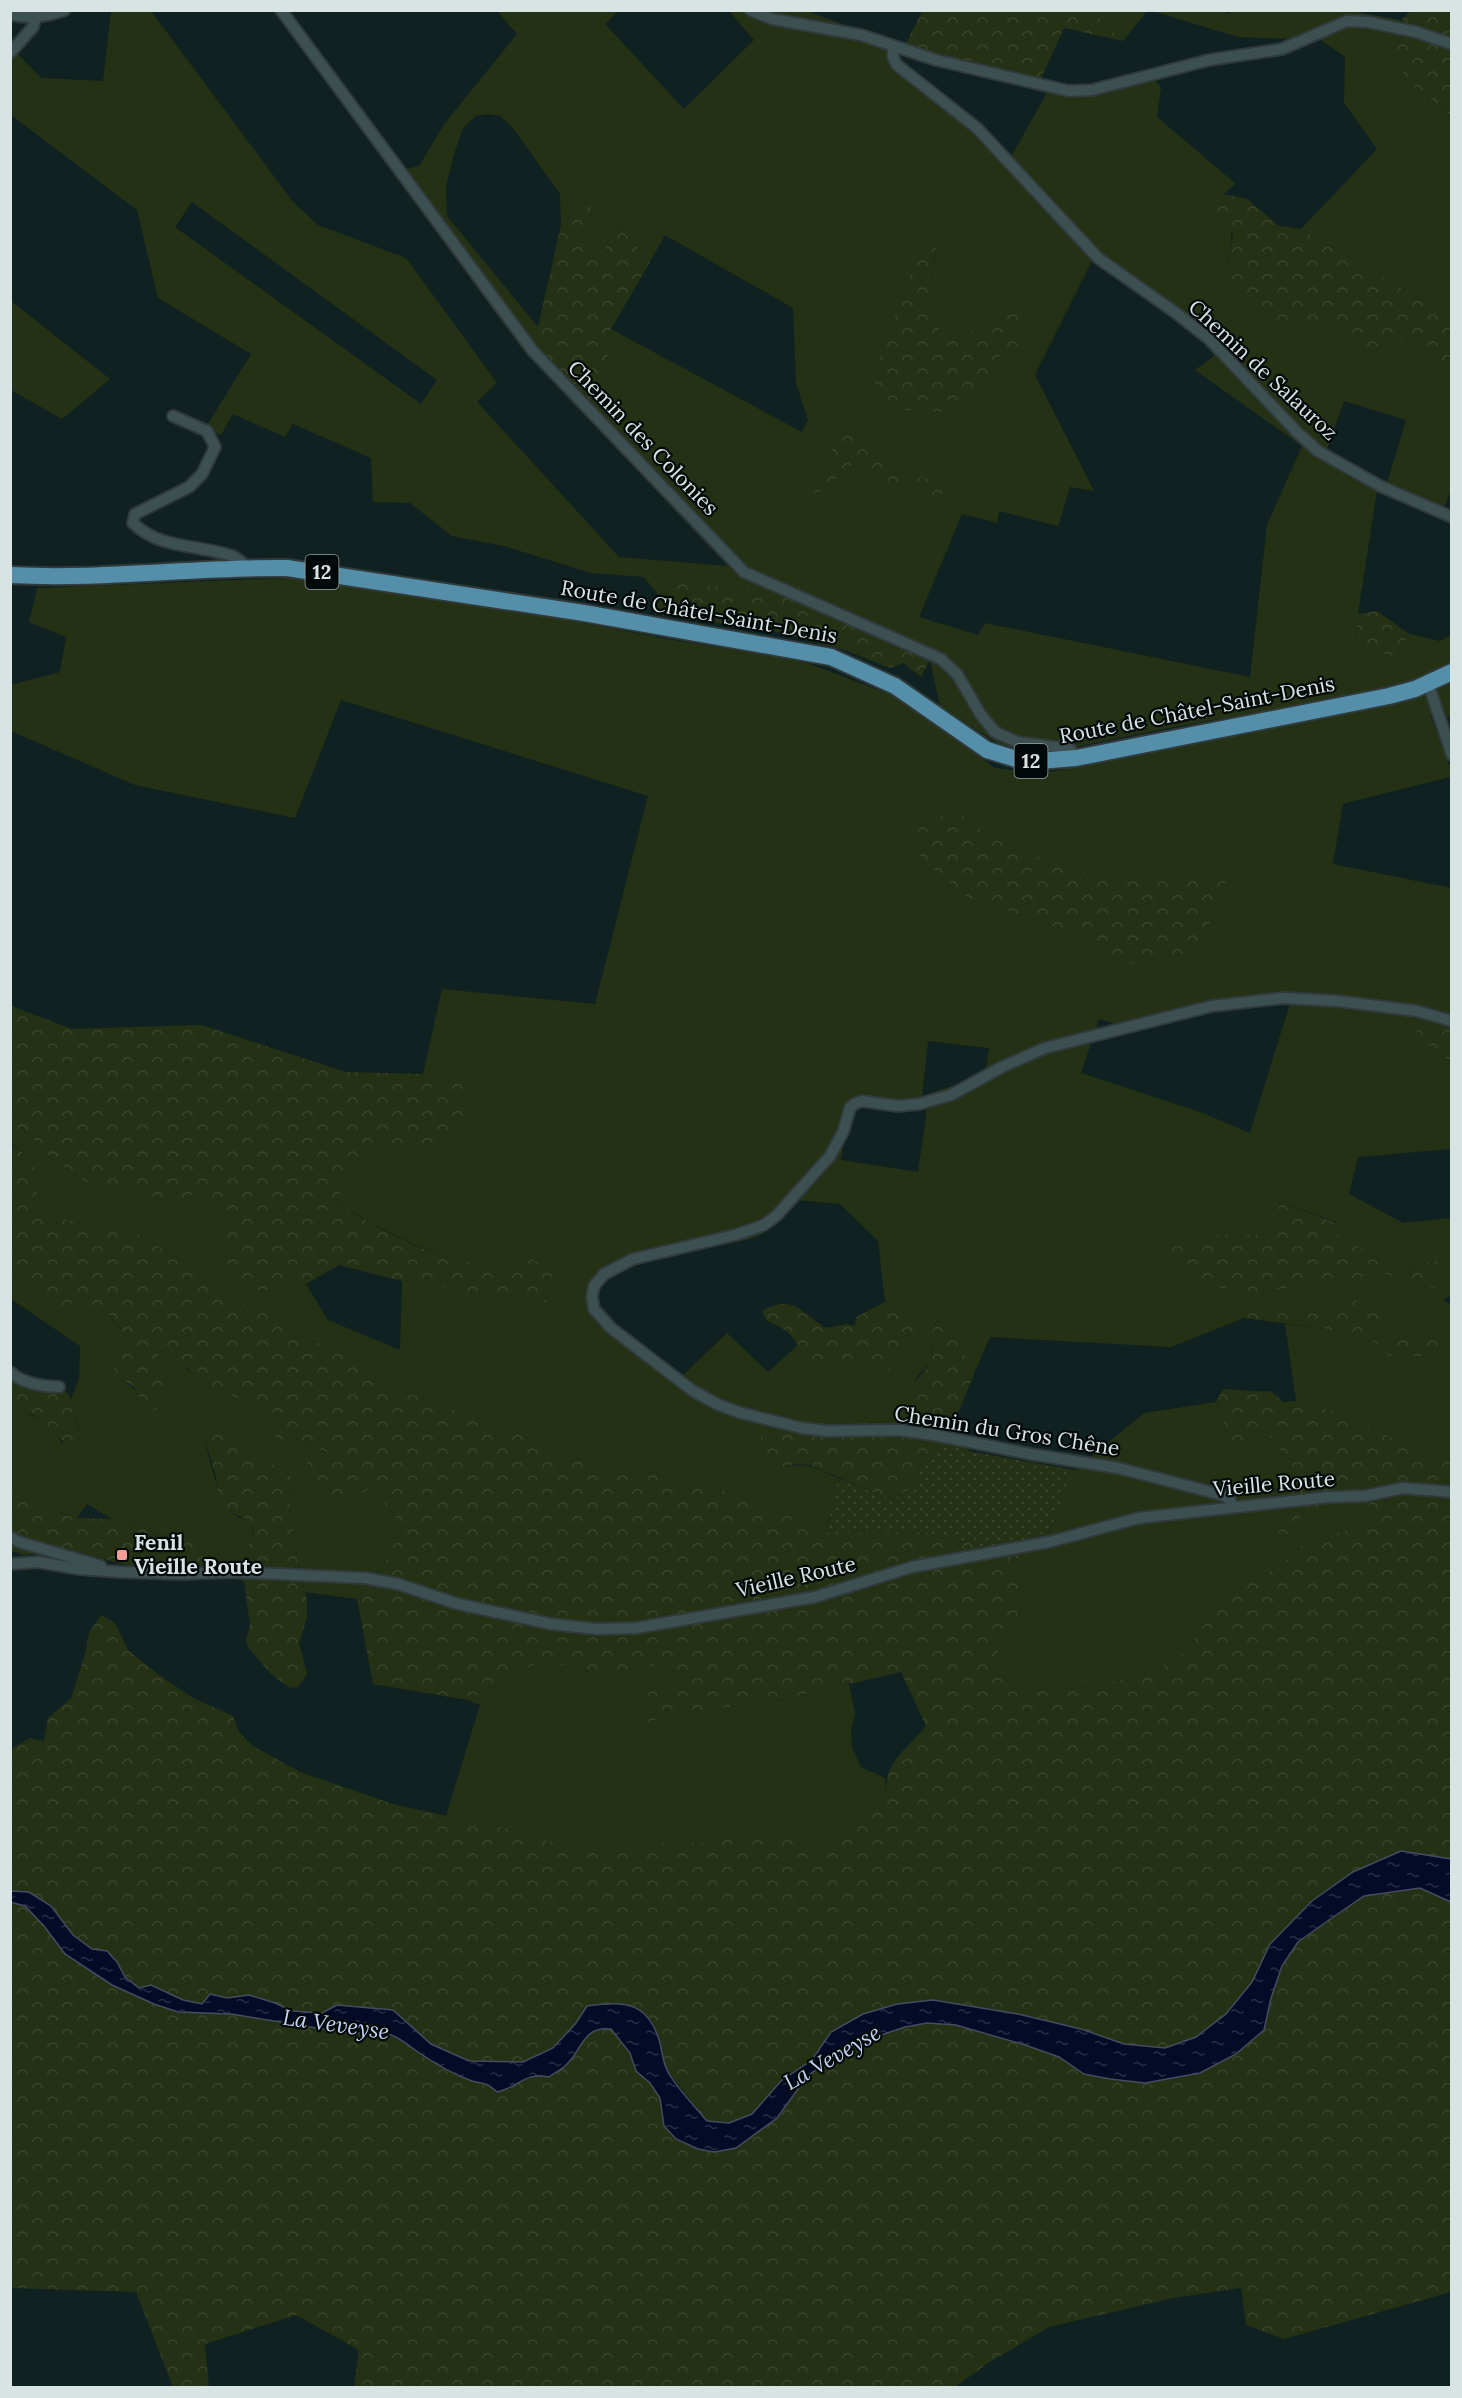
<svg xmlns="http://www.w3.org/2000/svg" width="1462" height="2398" font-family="Lora,serif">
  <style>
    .grass { fill: #253115; fill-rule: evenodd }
    .forest { fill: url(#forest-crowns) }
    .garden { fill: url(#garden-dots) }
    .water { fill: url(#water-ripples); stroke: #444c5f; stroke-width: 1.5 }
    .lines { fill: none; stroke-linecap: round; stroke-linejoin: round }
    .minor-casing { stroke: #303a3b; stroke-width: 14 }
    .primary-casing { stroke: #303a3b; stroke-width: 20 }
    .minor { stroke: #3d5051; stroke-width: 10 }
    .primary { stroke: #548ea8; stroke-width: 16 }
    .poi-dot { fill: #f59c96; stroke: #030909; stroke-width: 2 }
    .labels { text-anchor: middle; stroke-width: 4.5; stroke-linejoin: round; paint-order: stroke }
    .shield { fill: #030909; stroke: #98a2a2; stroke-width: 1.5 }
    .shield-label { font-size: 20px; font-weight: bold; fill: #d8e3e4 }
    .street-label { font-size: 21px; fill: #d8e3e4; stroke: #030909 }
    .poi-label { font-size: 21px; font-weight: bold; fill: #d8e3e4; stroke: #030909; text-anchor: start }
    .water-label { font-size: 22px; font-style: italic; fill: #c4d3f6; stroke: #030909 }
  </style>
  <defs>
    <pattern id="forest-crowns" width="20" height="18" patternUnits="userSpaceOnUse" patternTransform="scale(1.5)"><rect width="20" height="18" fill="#253115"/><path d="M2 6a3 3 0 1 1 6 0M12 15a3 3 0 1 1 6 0" fill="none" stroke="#3a452c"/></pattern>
    <pattern id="garden-dots" width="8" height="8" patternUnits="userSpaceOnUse" patternTransform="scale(1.5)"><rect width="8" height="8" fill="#253115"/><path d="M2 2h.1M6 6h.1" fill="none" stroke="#3a452c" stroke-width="1.8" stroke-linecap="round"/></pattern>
    <pattern id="water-ripples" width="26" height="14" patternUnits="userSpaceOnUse" patternTransform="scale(1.5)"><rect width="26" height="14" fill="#050b26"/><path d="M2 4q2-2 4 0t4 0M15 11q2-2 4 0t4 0" fill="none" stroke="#292e45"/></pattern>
  </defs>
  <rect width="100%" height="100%" fill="#0f2121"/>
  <!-- grass -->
  <g class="grass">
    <path d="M1222,10L1227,14L1238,10H1346L1401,20L1396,50L1428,98L1451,116V318L1301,229L1377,149L1344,103L1345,57L1321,40L1238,37L1152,11Z"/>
    <path d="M111,11H151L293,202L318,225L406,258L497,383L477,402L619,557L728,566L523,350L396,177L406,169L419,166L445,123L517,34L497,11H619L605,24L684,109L754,40L729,11H812V13L904,47L897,58L925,89L984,128L1012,155L1048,91L1074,98L1109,92L1155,80L1161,88L1157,117L1236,184L1223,194C1233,233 1235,242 1222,281L1246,295L1268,323L1293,328L1329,317L1368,353L1411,339L1451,366V490L1443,510L1387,483L1406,420L1344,401L1323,460L1377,490L1358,614L1356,642L1395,658L1409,634L1440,641L1451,635V666L1415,681L1312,703L1174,727L1039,754L999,744L940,706L930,660L840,621L844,603L745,589L680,583L659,596L644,577L591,573L504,546L452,536L410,503L373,502L371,458L293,424L285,437L233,414L221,435L206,427L251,354L158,298L137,210L11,115V47L41,78L103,81ZM488,114L500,116L513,128L560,194L561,225L586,202L593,212L587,241L605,252L615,222L650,262L665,235L793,308L796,383L808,420L802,432L611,329L605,378L538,352V327L447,216L446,186L454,154L463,128L476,116ZM192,202L437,380L421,404L175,227ZM937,247C930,279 926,301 940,331L955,338L973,331L1016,297L983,386L874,372ZM1093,259L1172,306L1218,353L1195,370L1302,446L1267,525L1250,677L985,623L978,635L919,617L962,514L997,523L999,511L1058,526L1070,487L1094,491L1035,375ZM846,422L883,466L912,476L951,482L882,491L852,464Z"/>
    <path d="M1093,11H1147L1123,41Z"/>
    <path d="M11,301L110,379L62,419L11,390Z"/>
    <path d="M290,578L482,604L679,641L802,661L897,697L995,768L1041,774L1422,694L1451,677V717L1430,715L1451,770V777L1343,804L1333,864L1451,888V1025L1427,1045L1451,1062V1149L1358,1157L1349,1194L1403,1223L1451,1218V1296L1443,1300L1451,1305V1334L1417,1335L1387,1343L1376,1329L1334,1315L1250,1305L1244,1318L1171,1347L990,1337L976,1369L965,1364V1349L940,1318L934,1325L931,1362L916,1378L910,1404L929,1419L920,1426L868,1422L780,1468C807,1461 815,1468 838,1478L826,1533L783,1512L722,1490L654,1473L601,1466L555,1452L516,1432L388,1386L373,1365L314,1341L254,1305L226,1302L205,1278L182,1260L137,1234L52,1217L37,1193L34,1161L11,1143V1139L21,1127L53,1160L86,1182L120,1186L176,1204L204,1188L223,1222L225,1278L261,1291L306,1284L328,1320L400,1350L402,1281L545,1303L530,1258C516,1260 499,1266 485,1264C430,1258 383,1230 337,1202L354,1161L386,1149L426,1153L463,1086L423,1074L442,989L595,1004L648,796L341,700L295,818L135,785L11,731V685L60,672L66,637L29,622L37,588ZM956,810L991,837L1020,850L1118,883L1134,873L1211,880L1229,876L1219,894L1201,950L1125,965L1062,929L969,898ZM1291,1000L1250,1133L1200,1112L1081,1073L1099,1019L1135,1030L1210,1008ZM928,1041L989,1048L985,1075L922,1096ZM850,1099L927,1110L918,1172L841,1160ZM797,1200L840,1204L878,1241L885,1302L921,1323L888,1371L872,1366L806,1362L798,1345L768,1372L727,1333L680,1378C660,1362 610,1331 600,1309C576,1260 729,1248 756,1237C772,1230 785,1212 797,1200ZM1280,1202L1336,1222L1332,1233L1381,1260L1410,1267L1442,1259L1407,1283L1387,1274L1261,1292L1157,1239L1274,1234Z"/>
    <path d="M11,1280L47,1290L99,1320L109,1315L125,1335L122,1380C136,1387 141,1401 154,1410L167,1399L166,1377L158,1354L171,1345L182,1349L187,1370C216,1390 248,1400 279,1415L274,1432L295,1438L329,1454L351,1502L370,1488L404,1525L384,1564L357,1599L305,1592L299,1569L290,1509L291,1475L278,1466L262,1460L251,1449L228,1437L220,1430L205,1439C209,1457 218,1503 233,1514C239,1518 247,1520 254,1524L244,1581L206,1572L227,1562L186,1543L112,1519L87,1504L77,1518L60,1512L43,1517L11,1491L10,1411C32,1412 53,1424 62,1444L80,1431L76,1424L71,1399L79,1379L80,1346L11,1299Z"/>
    <path d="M1285,1324L1327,1329L1373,1341L1389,1356H1430L1451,1352V1462L1405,1445L1354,1417L1296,1401Z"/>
    <path d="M1216,1402L1222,1411L1225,1436L1245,1452L1256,1437L1270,1435L1289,1460L1290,1476L1273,1492L1300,1513L1325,1514L1353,1493L1365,1490L1371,1496L1366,1518L1344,1531L1318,1536L1300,1547L1280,1565L1232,1594L1215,1609L1184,1653L1155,1671L1093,1687L1031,1691L989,1669L1023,1606L1016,1559L1048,1535L1075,1470L1144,1413Z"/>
    <path d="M669,1663L678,1681L648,1722L692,1711L772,1702L849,1684L855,1714L851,1731L852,1748L861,1767L885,1778L886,1794L849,1820L833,1838L816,1848L750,1834L711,1843L570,1848L510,1829L446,1816L480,1705L468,1700L534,1665H570L602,1677L616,1672Z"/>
  </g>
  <!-- forest -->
  <g class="forest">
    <path d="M923,10L1093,11L1123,41L1064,28L1038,85L904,47Z"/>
    <path d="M1411,11H1451L1450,115L1406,80L1396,50L1401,20Z"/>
    <path d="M1223,194L1247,199L1279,226L1301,229L1451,318V366L1411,339L1368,353L1329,317L1293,328L1268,323L1246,295L1222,281L1229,258L1233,234L1211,214Z"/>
    <path d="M585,202L594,211L587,241L605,252L614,221L650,262L611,329L605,378L588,403L538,352V327L561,225Z"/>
    <path d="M922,244L937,246C930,278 926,301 940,331L955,338L973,331L1016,297L1022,344L994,359L983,386L943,412L888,409L876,397L874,372Z"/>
    <path d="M846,421L883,466L912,476L952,482L953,489L923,502L910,488L882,491L852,465L818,494L811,492Z"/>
    <path d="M769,575L844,603L840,621L930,660L921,677L903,663L890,668L847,651L777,632L654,614L659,596L680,583L745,589Z"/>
    <path d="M1377,611L1409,634L1395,658L1356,642L1358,614Z"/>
    <path d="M956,810L991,837L1020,850L1118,883L1134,873L1211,880L1230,876L1219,894L1201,950L1125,965L1062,929L969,898L922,860L912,844L921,824Z"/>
    <path d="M11,1006L72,1029L201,1025L346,1072L423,1074L463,1085L470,1123L426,1153L386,1149L354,1161L337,1202C382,1231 430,1258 485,1264C498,1266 516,1260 530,1258L553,1272L546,1303L402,1281L339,1265L306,1284L261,1291L224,1278L223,1222L204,1188L176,1204L120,1186L86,1182L53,1160L21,1127L11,1139Z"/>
    <path d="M1422,1017L1451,1025V1062L1427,1045L1415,1033Z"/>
    <path d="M10,1143L34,1161L37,1193L52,1217L137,1234L182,1260L205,1278L226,1302L254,1305L314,1341L373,1365L388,1386L516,1432L555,1452L601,1466L654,1473L722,1490L784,1512L826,1533L924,1532L975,1544L1016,1559L1023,1606L989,1669L1031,1691L1093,1687L1155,1671L1184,1653L1215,1609L1232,1594L1280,1565L1300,1547L1318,1536L1344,1531L1366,1518L1371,1496L1364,1490L1353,1493L1325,1514L1300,1513L1296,1532L1284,1535L1277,1532C1266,1503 1267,1497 1290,1476L1289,1460L1269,1435L1256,1437L1245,1452L1237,1453L1225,1436L1222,1411L1216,1402L1223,1389C1240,1389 1254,1393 1271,1391L1283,1402L1296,1401L1354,1417L1405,1445L1451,1462V1859L1401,1851L1353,1872L1312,1901L1270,1944L1252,1982L1226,2014L1196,2037L1165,2048L1124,2044L1081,2029L1018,2014L933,2000L831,2032L812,2060L781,2081L752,2114L729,2123L707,2121L666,2069L660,2041L651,2019L587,2006L576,2023L553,2048L523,2062L469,2061L431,2044L393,2010L337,2005L322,2013L292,2011L275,2003L249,1995L227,1998L210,1994L202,2004L183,2000L151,1985L139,1988L125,1977L117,1962L108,1952L92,1949L73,1935L51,1906L29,1892L11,1891V1749L30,1738L44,1741L48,1718L71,1698L85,1654L89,1633L101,1615L115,1623L128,1650L159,1675L193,1698L233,1716L239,1732L253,1746L300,1772L396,1805L510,1829L570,1848L649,1844L711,1843L750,1834L770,1833L816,1848L833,1838L849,1820L886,1794C885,1760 906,1751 926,1726L901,1672L772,1702L692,1711L648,1722L637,1697L678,1681L669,1663L616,1672L602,1677L570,1665H534L468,1700L373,1684L357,1599L384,1564L404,1525L370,1488L351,1502L335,1500L308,1473L307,1463L315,1456L328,1453L295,1438L277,1440L274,1432L279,1415C248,1400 201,1389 181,1361L182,1349L171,1345L158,1354L166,1377L167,1400L154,1411L144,1404L133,1386L122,1380L111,1364L125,1335L110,1315L99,1320L80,1310L68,1319L47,1306V1290L11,1280Z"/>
    <path d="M1280,1202L1336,1223L1333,1233L1381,1260L1411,1267L1442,1259L1450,1264L1435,1288L1407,1283L1387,1274L1261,1292L1193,1285L1157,1238L1273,1234Z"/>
    <path d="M1355,1300L1381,1317L1376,1329L1387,1343L1417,1335L1451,1334V1352L1430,1356H1389L1373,1341L1327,1329L1244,1318L1250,1305L1334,1315Z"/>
    <path d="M885,1302L921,1323L915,1338L888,1371L872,1366L806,1362C795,1338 792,1331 767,1321L762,1311C792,1293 800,1312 826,1328L846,1324L855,1326L856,1317Z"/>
    <path d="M940,1318L959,1322L965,1349V1364L976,1369L950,1433L922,1461L916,1485L891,1500L810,1465L796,1464L780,1468L765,1462L759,1446L763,1430L803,1423L837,1430L868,1422L920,1426L928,1419L910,1404C909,1381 920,1379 930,1363C937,1350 925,1334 940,1318Z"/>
    <path d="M10,1372C24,1376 59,1383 68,1394C74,1402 73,1411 75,1421C78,1431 84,1436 83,1447L76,1451L68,1449L54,1431L33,1415L11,1411Z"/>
    <path d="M215,1428L251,1449L262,1460L278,1466L291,1475L290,1509L299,1569L307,1600V1617L299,1643L307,1674L298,1687L290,1688L271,1674L248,1647L246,1640L250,1625L244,1581L248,1565L247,1548L253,1534L254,1525L240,1516L224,1510L219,1503L216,1477L205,1439Z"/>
    <path d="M10,1490L52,1510L77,1518L112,1519L178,1541L218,1548L224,1553L228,1562L213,1569H140L81,1553L62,1551L23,1555L11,1551Z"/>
    <path d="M1420,1888L1451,1902V2292L1284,2339L1246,2325L1241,2288L1173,2298L1049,2327L988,2363L954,2388L354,2387L359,2350L296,2315L205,2344L209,2387H173L136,2292L11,2288L10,1902L25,1906L44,1926L65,1954L112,1984L154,2004L178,2012L231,2014L354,2034L369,2031L390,2035L472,2081L510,2089L520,2081L535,2074L566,2065L586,2037L595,2029H611L630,2053L636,2071L650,2083L660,2098L664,2126L736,2148L777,2118L808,2075L846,2051L878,2036L905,2027L927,2023L956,2025L1025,2045L1059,2057L1084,2074L1178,2076L1200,2073L1264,2030L1271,1998L1282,1966L1298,1942L1364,1896Z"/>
  </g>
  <!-- garden -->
  <path class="garden" d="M950,1433L969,1451L1075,1470L1048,1535L1016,1559L974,1544L924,1532L826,1533L838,1478L892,1500L916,1485L922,1461Z"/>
  <!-- water -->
  <path class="water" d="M1401,1851L1451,1859V1902L1420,1888L1364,1896L1329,1920L1298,1942L1282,1966L1271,1998L1264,2030L1236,2054L1200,2073L1145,2083L1110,2079L1084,2074L1059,2057L1025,2045L956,2025L927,2023L905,2027L878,2036L846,2051L808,2075L777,2118L736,2148L714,2152L698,2149L676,2139L664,2126L660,2098L650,2083L636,2071L630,2053L611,2029C582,2026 583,2050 565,2066C561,2070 554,2073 549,2077C523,2072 520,2087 497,2092C486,2082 485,2084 472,2081C455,2075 434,2063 418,2052C409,2046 402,2039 391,2035C378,2031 366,2031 354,2034L231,2014L178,2012L154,2004L112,1985L65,1954L44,1926L25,1906L10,1902L11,1891L29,1892L51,1906L73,1935L92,1949L107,1951L117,1962L125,1977L139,1988L151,1985L183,2000L202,2004L210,1994L227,1998L249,1995L275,2003L292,2011L322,2013L337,2005L393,2010L431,2044L469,2061L523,2062L553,2048L576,2023L587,2006C625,2001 648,2001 660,2043C662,2051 663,2062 667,2070C676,2088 694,2105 707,2121L729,2123L752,2114L781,2081L812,2060L831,2032L863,2014L897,2004L933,2000L1018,2014L1081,2029L1124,2044L1165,2048L1196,2037L1226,2014L1252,1982L1270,1944L1312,1901L1353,1872Z"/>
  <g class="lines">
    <!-- minor casing -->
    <g class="minor-casing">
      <g id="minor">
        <path d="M281,10L533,351L744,572L941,659L957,674L981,715L995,732L1017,742L1070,749L1076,758"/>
        <path d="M750,10L772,19L861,35L936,60L1069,91L1092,90L1209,60L1282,49L1347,21L1368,22L1416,32L1452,44"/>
        <path d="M10,14C29,20 47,16 65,10"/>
        <path d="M893,47V57L897,65L977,128L1098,258L1176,313L1209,339L1298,433L1318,451L1380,486L1452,517"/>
        <path d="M10,53L33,27L36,17"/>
        <path d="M173,416L207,431L215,447L202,474L189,487L135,514L133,523C160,550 199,544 232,556C238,558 243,564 248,567"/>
        <path d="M1428,683L1452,755"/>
        <path d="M10,1372C23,1384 42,1386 59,1387"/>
        <path d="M1233,1507L1230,1500L1223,1495L1118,1468L1030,1454L934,1435L900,1430L827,1431L802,1428L741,1413L719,1405L693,1391L611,1328L594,1309L592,1296L594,1286L604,1274L633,1259L735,1235L764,1225L777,1215L830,1156L843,1132L850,1108L854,1104L862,1101L898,1106L919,1104L951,1095L1002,1067L1045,1048L1212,1006L1283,998L1338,1001L1417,1011L1452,1021"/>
        <path d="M10,1537L19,1542L101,1566"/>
        <path d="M10,1564L38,1562L79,1569L120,1572L183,1574L230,1572L365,1578L398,1584L458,1604L551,1624L596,1629L636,1628L815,1597L912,1567L1049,1542L1139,1518L1329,1497L1365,1496L1403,1488L1452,1492"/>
      </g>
    </g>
    <!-- primary casing -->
    <g class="primary-casing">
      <path id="primary" d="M10,575C103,580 195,567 287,568L584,613L831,657L895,686L987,750L1026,762L1076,758L1389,696L1415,689L1452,672"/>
    </g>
    <!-- minor -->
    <use href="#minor" class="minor"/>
    <!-- primary -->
    <use href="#primary" class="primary"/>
  </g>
  <!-- markers -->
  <rect class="poi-dot" x="116" y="1549" width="12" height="12" rx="3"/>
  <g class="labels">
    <!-- shield labels -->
    <g class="shield">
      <rect x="305.5" y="555" width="33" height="34" rx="4.5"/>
      <rect x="1014.5" y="744" width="33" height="34" rx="4.5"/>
    </g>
    <g class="shield-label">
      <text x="322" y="579">12</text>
      <text x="1031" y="768">12</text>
    </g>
    <!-- street labels -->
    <g class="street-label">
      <text transform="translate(1263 370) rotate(43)" y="7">Chemin de Salauroz</text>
      <text transform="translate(643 438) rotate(46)" y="7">Chemin des Colonies</text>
      <text transform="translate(699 612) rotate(10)" y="7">Route de Châtel-Saint-Denis</text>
      <text transform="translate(1197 710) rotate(-11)" y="7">Route de Châtel-Saint-Denis</text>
      <text transform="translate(1007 1431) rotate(9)" y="7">Chemin du Gros Chêne</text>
      <text transform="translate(1274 1484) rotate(-5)" y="7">Vieille Route</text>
      <text transform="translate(796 1577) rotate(-13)" y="7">Vieille Route</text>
    </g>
    <!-- poi labels -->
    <g class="poi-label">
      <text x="134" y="1550">Fenil<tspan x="134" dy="24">Vieille Route</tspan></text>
    </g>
    <!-- water labels -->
    <g class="water-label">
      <text transform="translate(336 2024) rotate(8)" y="8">La Veveyse</text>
      <text transform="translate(832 2057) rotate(-30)" y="8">La Veveyse</text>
    </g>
  </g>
  <!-- border -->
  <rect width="1462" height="2398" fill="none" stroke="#d8e3e4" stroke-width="24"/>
</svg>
